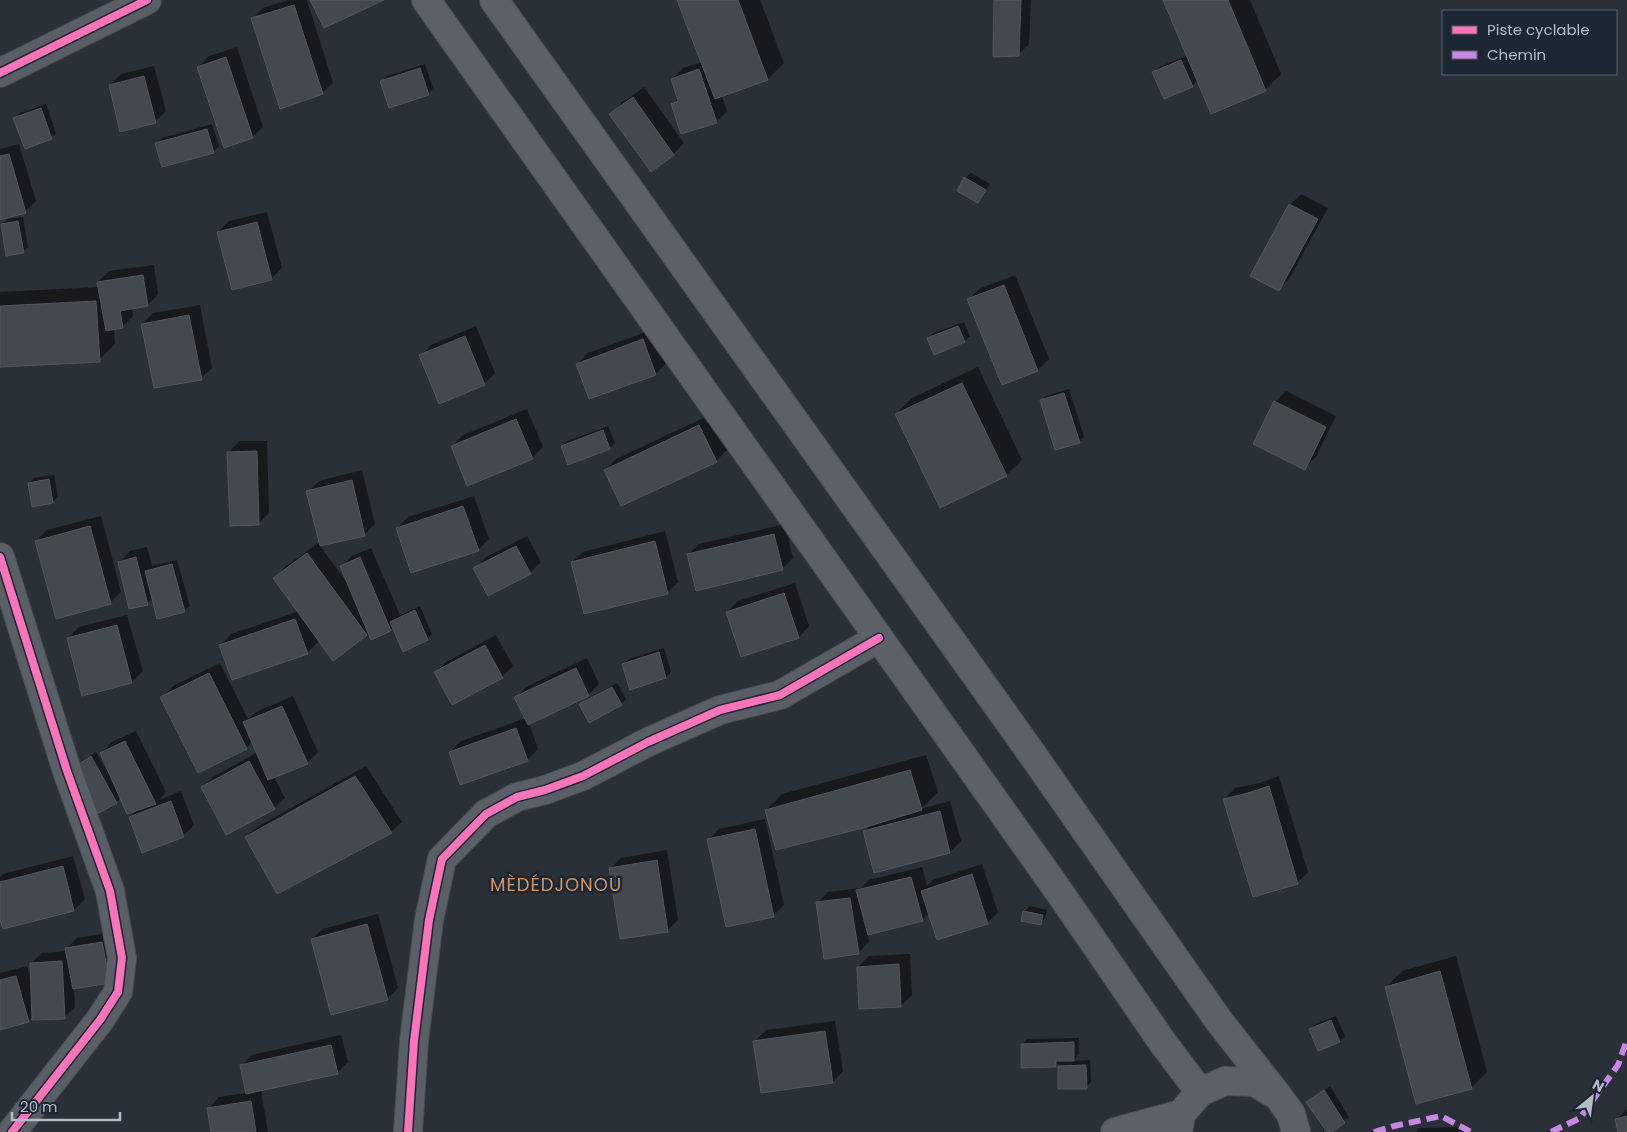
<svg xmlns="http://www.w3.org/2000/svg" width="1627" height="1132" font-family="Poppins,sans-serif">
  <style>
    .shadow { fill: #0007 }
    .building { fill: #444950; stroke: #52575f }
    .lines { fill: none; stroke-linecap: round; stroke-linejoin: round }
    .minor-casing { stroke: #484c53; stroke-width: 30 }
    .primary-casing { stroke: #484c55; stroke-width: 30 }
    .minor { stroke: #5a5e66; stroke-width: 28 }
    .primary { stroke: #5c6168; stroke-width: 28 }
    .quiet { stroke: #c787e3; stroke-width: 6; stroke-dasharray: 12 6; stroke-linecap: butt }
    .cycleway-casing { stroke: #1d2633; stroke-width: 11 }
    .cycleway { stroke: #fb73b8; stroke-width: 8 }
    .labels { text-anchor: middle; stroke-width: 5; stroke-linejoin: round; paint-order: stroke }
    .quarter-label { font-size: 18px; letter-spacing: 1px; fill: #d59563; stroke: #1d2633 }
  </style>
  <rect width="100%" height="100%" fill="#2a3038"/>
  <!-- shadow -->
  <g class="shadow">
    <path d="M288,0H307L333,83L322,93L252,19L263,8Z"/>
    <path d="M679,0H760L784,63L768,79L722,96L727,111L716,122L672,104L679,98L672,79L683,68L702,62Z"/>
    <path d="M995,0H1031L1029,44L1018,55Z"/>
    <path d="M1164,0H1250L1281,74L1265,90L1198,80L1192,86L1154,72L1159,67L1188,55Z"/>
    <path d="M237,47L263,127L252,137L198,67L209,56Z"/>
    <path d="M425,64L433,88L428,94L381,81L387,76Z"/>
    <path d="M154,66L166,111L155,122L110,85L121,74Z"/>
    <path d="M644,87L684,143L674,154L651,170L611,114L622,103Z"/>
    <path d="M46,104L56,133L51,138L15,118L20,113Z"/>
    <path d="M212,124L219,146L213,152L156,143L162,138Z"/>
    <path d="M19,144L36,201L25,212L0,219V149Z"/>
    <path d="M971,173L990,184L977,202L958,191L965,178Z"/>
    <path d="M1301,194L1328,208L1289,279L1279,289L1252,276L1290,205Z"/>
    <path d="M267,212L282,268L271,279L218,232L229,221Z"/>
    <path d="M23,217L28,247L23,252L2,224L8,219Z"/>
    <path d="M154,265L158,294L148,305L132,308L133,316L122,327L114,329L115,344L99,360L0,366V292L99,287L98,282L109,271Z"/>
    <path d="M1015,275L1049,359L1038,370L1002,384L969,299L979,289Z"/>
    <path d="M200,305L212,368L201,378L142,324L153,313Z"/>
    <path d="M964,322L970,336L964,341L928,339L933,333Z"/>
    <path d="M476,326L495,373L484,384L421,355L431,345Z"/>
    <path d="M654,329L666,363L656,374L589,397L577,364L588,353Z"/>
    <path d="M978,367L1022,460L1006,475L896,414L912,398Z"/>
    <path d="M1069,389L1084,437L1079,442L1041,401L1046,396Z"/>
    <path d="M1286,391L1336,416L1316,457L1305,468L1275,402Z"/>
    <path d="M527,409L543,447L532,458L452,446L463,435Z"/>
    <path d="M710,415L727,450L716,461L605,470L616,459Z"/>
    <path d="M608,426L615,443L610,448L568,463L562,446L567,441Z"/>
    <path d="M239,441H267L269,513L258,524L229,452Z"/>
    <path d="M362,470L375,524L364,535L308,492L319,481Z"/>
    <path d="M54,475L58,497L52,502L29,483L34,478Z"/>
    <path d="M474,496L489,539L478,550L397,528L408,517Z"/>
    <path d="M101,516L121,592L110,603L36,541L47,530Z"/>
    <path d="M785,524L793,558L782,569L688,555L699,544Z"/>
    <path d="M665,531L678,582L667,593L572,562L583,552Z"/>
    <path d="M527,536L541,562L530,573L475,568L486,557Z"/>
    <path d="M318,543L348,584L342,566L352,556L371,548L400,615L420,606L432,634L427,639L394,627L391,630L372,638L369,632L367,635H315L318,642L307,653L221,645L231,634L299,611L274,578L285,567Z"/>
    <path d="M147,547L152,566L177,560L190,606L184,611L153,598L147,604L120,562L130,551Z"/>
    <path d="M795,583L809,626L799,637L741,655L727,612L738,601Z"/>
    <path d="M127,615L143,671L132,682L83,694L68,638L79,627Z"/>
    <path d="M496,635L513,666L502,677L435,672L446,662Z"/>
    <path d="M664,648L671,672L666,677L631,688L623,664L629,659Z"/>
    <path d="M587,658L599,684L588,695L529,723L538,749L527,760L450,752L461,741L526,718L516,697L526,687Z"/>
    <path d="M220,663L248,719L256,712L293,696L318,752L307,763L274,777L285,798L274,808L202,787L213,777L258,752L253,741L246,748L162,697L173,686Z"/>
    <path d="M617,683L626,699L621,704L580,705L585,700Z"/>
    <path d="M136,731L166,792L159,800L181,791L194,825L183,836L130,817L138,809L121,798L116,802L77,764L96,752L108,772H109L101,753L112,742Z"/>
    <path d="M926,755L938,792L921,809L950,801L961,841L950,852L875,871L864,831L872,824L766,810L782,794Z"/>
    <path d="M366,766L402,822L391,832L246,837L257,827Z"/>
    <path d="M1279,776L1308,872L1297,883L1224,799L1235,788L1260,783Z"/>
    <path d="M765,819L784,905L774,915L708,840L719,829Z"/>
    <path d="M667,850L678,920L668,930L610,869L621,858Z"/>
    <path d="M73,856L85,899L74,910L3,928L0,915V877L3,874Z"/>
    <path d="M982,864L998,912L987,923L929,913L922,920L868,934L869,942L858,953L817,903L828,892L861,888L869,880L922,867L927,886L933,880Z"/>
    <path d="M1030,906L1047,910L1045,918L1040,923L1024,912Z"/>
    <path d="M378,914L398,988L387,999L312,939L323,929Z"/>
    <path d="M113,932L120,971L74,988L75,1007L64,1017L33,1016L28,1021L0,1029V973L27,966L31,980V963L42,953L67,951L66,949L77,938Z"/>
    <path d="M910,954L912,995L901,1006L858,967L869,956Z"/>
    <path d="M1456,956L1487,1072L1471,1088L1386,987L1402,971Z"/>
    <path d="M1336,1016L1345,1036L1340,1041L1319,1050L1310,1030L1315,1024Z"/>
    <path d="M835,1021L843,1071L833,1082L755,1041L766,1030Z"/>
    <path d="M341,1035L348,1062L337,1073L261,1090L268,1132H212L209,1108L219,1097L247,1093L241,1066L252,1055Z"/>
    <path d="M1079,1038V1054L1073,1061L1090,1060L1091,1082L1086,1087L1059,1088V1063L1055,1066L1022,1044L1027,1039Z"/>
    <path d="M1330,1086L1349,1117L1328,1132L1308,1102Z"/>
    <path d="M1627,1109V1132H1619L1616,1120Z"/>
    <path d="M1464,1127L1465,1132H1416L1419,1128Z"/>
  </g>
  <!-- building -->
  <g class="building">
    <path d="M310,0H384L324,28Z"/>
    <path d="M677,0H738L768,80L715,99Z"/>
    <path d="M994,0H1021L1019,56L993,57Z"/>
    <path d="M1163,0H1228L1266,91L1211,114Z"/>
    <path d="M294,5L323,94L280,109L251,18Z"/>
    <path d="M226,57L253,138L224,148L197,67Z"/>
    <path d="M1181,60L1193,87L1164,99L1152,72Z"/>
    <path d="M420,68L429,95L389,108L380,81Z"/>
    <path d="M699,69L717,123L681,134L671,104L678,101L671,79Z"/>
    <path d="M144,76L156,123L120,132L109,85Z"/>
    <path d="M633,97L674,155L651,172L609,114Z"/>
    <path d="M41,108L52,139L25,149L13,118Z"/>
    <path d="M207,129L214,153L162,167L155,143Z"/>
    <path d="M9,154L26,213L0,220V156Z"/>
    <path d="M964,177L986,190L978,203L957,191Z"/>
    <path d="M1289,204L1318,219L1279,291L1250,276Z"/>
    <path d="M18,221L24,253L6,256L1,224Z"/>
    <path d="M257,222L272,280L232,290L217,232Z"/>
    <path d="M143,275L148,306L120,311L123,328L106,331L97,282Z"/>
    <path d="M1004,285L1038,371L1002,385L967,299Z"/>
    <path d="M96,301L100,362L0,367V306Z"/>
    <path d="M189,315L202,380L154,388L141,324Z"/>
    <path d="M958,326L965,342L934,355L927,338Z"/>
    <path d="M465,336L485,385L439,404L419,355Z"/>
    <path d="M643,339L656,375L589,399L576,364Z"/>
    <path d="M962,383L1007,476L940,508L895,414Z"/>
    <path d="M1064,393L1080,443L1055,450L1040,400Z"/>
    <path d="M1274,401L1326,427L1305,470L1253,444Z"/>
    <path d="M516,419L533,459L467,486L451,446Z"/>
    <path d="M699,425L717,462L621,506L604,470Z"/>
    <path d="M603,430L610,449L568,465L561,446Z"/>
    <path d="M257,451L259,525L230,526L227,452Z"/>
    <path d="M49,479L53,503L32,507L28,483Z"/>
    <path d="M352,480L365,536L320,546L306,491Z"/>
    <path d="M463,506L479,551L411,573L396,528Z"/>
    <path d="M90,526L111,604L56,619L35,541Z"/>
    <path d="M774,534L783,570L696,591L687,554Z"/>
    <path d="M655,541L668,594L584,614L571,562Z"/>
    <path d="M516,546L531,574L488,596L473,568Z"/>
    <path d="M307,553L367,635L333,661L273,578Z"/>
    <path d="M136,557L148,605L129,609L118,562Z"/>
    <path d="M360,557L391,631L371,640L340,566Z"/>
    <path d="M172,564L185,612L157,619L145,571Z"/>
    <path d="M784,593L799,638L741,657L726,612Z"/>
    <path d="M415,610L428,640L403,652L390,622Z"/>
    <path d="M295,619L308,654L232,680L219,645Z"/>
    <path d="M117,625L132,683L82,696L67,638Z"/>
    <path d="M485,645L503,678L452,705L434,672Z"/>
    <path d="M659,652L666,678L630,690L622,664Z"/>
    <path d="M576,668L589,696L528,725L514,697Z"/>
    <path d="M209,673L247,749L198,773L160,697Z"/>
    <path d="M612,687L622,705L589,723L579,704Z"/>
    <path d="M282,706L308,764L268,780L243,722Z"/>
    <path d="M516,728L528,761L460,785L449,752Z"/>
    <path d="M125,741L156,804L127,814L100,753Z"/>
    <path d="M91,756L117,803L95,815L71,769Z"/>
    <path d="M249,761L275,809L226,835L201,787Z"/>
    <path d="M910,770L922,810L863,828L776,850L765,810Z"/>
    <path d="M355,776L392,833L277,894L245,837Z"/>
    <path d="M1269,786L1298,884L1253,897L1223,799L1248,793Z"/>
    <path d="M171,801L184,837L142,853L129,817Z"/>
    <path d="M940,811L950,853L874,873L863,831Z"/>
    <path d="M755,829L774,917L726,927L707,839Z"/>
    <path d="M657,860L668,932L620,939L609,868Z"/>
    <path d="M63,866L74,911L3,929L0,920V882Z"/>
    <path d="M972,874L988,924L937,940L921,891Z"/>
    <path d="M911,877L923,921L868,935L856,890Z"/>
    <path d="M850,898L859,954L824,959L816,902Z"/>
    <path d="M1023,911L1043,915L1041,925L1021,921Z"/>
    <path d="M367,924L388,1000L331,1015L311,939Z"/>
    <path d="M102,942L110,983L73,989L65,948Z"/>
    <path d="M62,961L65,1019L32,1020L30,963Z"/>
    <path d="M899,964L901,1007L859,1009L857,967Z"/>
    <path d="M1440,971L1472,1089L1416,1104L1385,987Z"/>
    <path d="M16,976L29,1022L0,1030V980Z"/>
    <path d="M1331,1020L1340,1042L1318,1051L1309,1029Z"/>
    <path d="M825,1031L833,1083L761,1093L753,1041Z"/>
    <path d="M1074,1042V1061H1056V1067L1021,1068V1044Z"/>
    <path d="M331,1045L338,1074L246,1094L240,1065Z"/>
    <path d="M1086,1065L1087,1089H1058V1066Z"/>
    <path d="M1324,1090L1345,1123L1332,1132H1327L1306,1102Z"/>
    <path d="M251,1101L256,1132H211L207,1108Z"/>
    <path d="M1627,1116V1132H1618L1615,1119Z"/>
  </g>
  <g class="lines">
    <!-- minor casing -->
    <g class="minor-casing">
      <g id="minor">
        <path d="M0,73L147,0"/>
        <path d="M0,557L67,771L110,891L122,958L118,992L100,1020L12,1132"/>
        <path d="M408,1132L414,1041L429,920L442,859L486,814L517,797L545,790L583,776L648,742L720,710L780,695L879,638"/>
      </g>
    </g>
    <!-- primary casing -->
    <g class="primary-casing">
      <g id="primary">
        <path d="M426,0L1060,893L1163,1043L1200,1092"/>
        <path d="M494,0L1025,744L1219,1021L1278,1096"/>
        <path d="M1115,1132L1181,1114"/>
        <path d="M1178,1132L1181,1114L1200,1092L1225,1081L1254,1082L1278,1096L1291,1114L1296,1132"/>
      </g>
    </g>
    <!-- minor -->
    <use href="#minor" class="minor"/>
    <!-- primary -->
    <use href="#primary" class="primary"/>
    <!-- quiet -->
    <g class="quiet">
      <path d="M1374,1132L1394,1126L1441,1116L1471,1132"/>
      <path d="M1551,1132L1580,1118L1618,1065L1627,1040"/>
    </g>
    <!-- cycleway casing -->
    <g class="cycleway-casing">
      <g id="cycleway">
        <path d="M0,73L147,0"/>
        <path d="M0,557L67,771L110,891L122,958L118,992L100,1020L12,1132"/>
        <path d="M408,1132L414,1041L429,920L442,859L486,814L517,797L545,790L583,776L648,742L720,710L780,695L879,638"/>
      </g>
    </g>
    <!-- cycleway -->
    <use href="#cycleway" class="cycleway"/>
  </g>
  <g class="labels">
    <!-- quarter labels -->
    <g class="quarter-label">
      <text x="556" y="891">MÈDÉDJONOU</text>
    </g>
  </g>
  <!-- legend -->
  <rect x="1442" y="10" width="175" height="65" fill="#1d2633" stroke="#59626f"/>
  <rect x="1452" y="26" width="25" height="8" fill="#fb73b8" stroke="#59626f"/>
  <text x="1487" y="35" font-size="15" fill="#b4bcc9">Piste cyclable</text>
  <rect x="1452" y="51" width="25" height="8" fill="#c787e3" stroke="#59626f"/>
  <text x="1487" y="60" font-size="15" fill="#b4bcc9">Chemin</text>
  <!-- north arrow -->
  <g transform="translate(1592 1097) rotate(29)" stroke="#1d2633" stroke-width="4" paint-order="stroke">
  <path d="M0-4L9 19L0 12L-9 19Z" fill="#b4bcc9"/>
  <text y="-8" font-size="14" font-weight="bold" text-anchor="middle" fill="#b4bcc9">N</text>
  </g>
  <!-- scale -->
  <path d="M12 1112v8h108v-8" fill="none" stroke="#b4bcc9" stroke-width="2.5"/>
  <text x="20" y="1112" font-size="15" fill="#b4bcc9" stroke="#1d2633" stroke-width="4" paint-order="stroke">20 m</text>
</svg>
